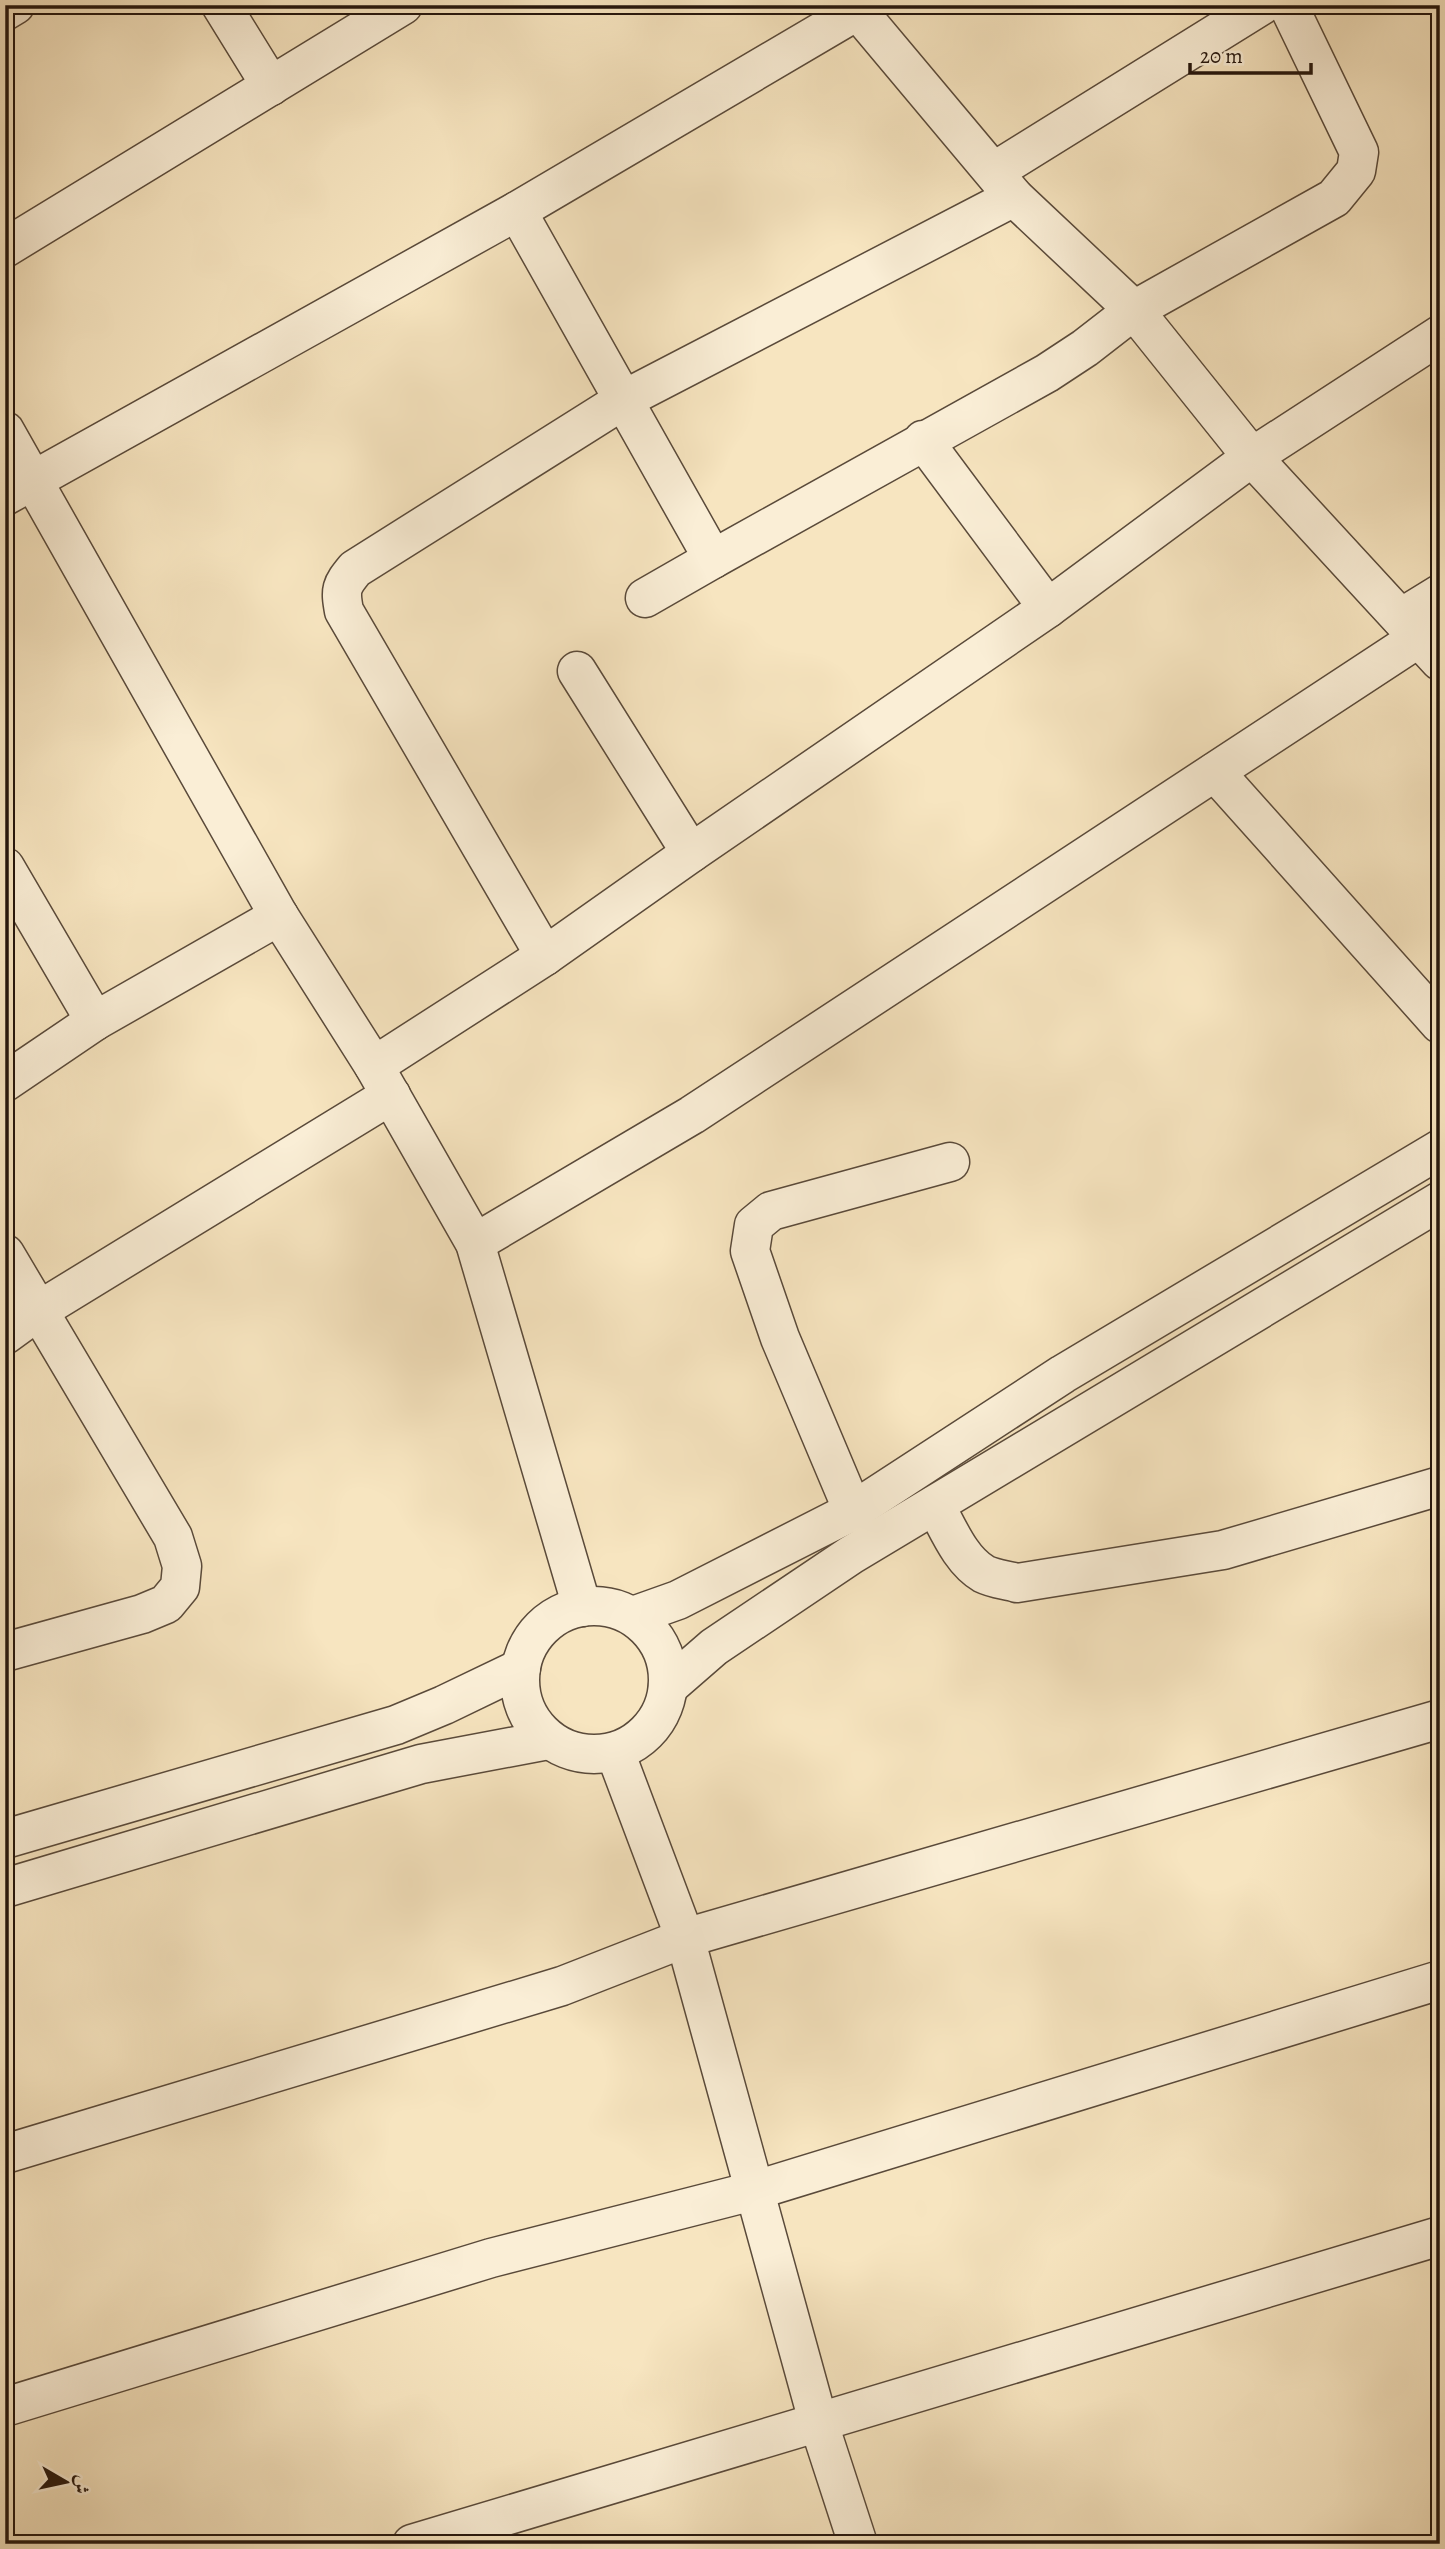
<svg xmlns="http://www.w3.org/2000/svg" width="1445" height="2549" font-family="Alegreya,Amiri,serif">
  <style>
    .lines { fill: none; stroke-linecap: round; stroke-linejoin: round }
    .street-casing { stroke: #5a4a3a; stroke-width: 41 }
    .street { stroke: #faeed6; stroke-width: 38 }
  </style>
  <rect width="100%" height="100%" fill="#f7e5c0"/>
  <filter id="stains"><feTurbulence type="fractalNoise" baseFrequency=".00286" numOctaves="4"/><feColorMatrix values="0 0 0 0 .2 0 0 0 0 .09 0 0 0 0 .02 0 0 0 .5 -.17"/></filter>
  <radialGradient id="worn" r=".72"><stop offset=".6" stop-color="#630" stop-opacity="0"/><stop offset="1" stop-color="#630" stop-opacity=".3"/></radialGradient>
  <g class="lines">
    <!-- street casing -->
    <g class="street-casing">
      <g id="street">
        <path d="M221,5L271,86"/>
        <path d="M853,5L1014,197L1134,310L1252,457L1440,661"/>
        <path d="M5,11L15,5"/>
        <path d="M995,171L1262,5"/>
        <path d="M517,211L713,559L645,598"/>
        <path d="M5,248L403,5"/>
        <path d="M5,431L279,916L374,1066L475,1243L582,1607"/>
        <path d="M923,440L1048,608"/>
        <path d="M5,496L517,211L867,5"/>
        <path d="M713,559L1047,373L1085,348L1134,310L1334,198L1356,171L1359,152L1288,5"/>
        <path d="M1401,618L1440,594"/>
        <path d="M577,671L691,853"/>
        <path d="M1215,772L1440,1024"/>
        <path d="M5,867L95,1021"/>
        <path d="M545,956L344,611C340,589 341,586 355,569L625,399L1014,197"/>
        <path d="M374,1066L545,956L691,853L1048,608L1252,457L1440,335"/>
        <path d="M5,1082L95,1021L279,916"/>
        <path d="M475,1243L692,1115L1417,639"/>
        <path d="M5,1254L173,1537L182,1566L180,1587L166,1604L142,1614L5,1652"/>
        <path d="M5,1335L38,1311L391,1095"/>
        <path d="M935,1505C948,1528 960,1560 984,1574C994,1579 1007,1580 1017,1583L1223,1550L1440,1486"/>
        <path d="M853,1511L780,1338L750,1251L754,1225L771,1211L950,1162"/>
        <circle cx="594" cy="1680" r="74"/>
        <path d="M633,1616L678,1600L853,1511L1063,1374L1440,1149"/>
        <path d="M668,1687L714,1647L851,1555L1440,1201"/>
        <path d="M615,1752L685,1938L818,2421L858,2544"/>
        <path d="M5,1839L396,1725L444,1705L521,1668"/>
        <path d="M5,1888L421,1764L548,1740"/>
        <path d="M5,2154L562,1986L685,1938L1440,1719"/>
        <path d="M5,2407L491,2258L753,2191L1440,1980"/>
        <path d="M412,2544L1440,2236"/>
      </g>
    </g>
    <!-- street -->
    <use href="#street" class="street"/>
  </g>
  <!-- margin -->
  <rect width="1445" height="2549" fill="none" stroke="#f7e5c0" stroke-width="28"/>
  <rect x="7" y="7" width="1431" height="2535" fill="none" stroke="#25160d" stroke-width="3.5"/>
  <rect x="14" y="14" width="1417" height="2521" fill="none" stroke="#25160d" stroke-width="2"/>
  <!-- north arrow -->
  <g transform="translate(66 2482) rotate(99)" stroke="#faeed6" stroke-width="5" paint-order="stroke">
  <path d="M0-5L12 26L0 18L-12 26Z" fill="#25160d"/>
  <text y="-10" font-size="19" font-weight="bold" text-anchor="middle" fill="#25160d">ش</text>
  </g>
  <!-- scale -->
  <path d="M1190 63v10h121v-10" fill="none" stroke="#25160d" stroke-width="3.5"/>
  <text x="1200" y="63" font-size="21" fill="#25160d" stroke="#faeed6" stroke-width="5" paint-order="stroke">20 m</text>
  <rect width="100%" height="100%" filter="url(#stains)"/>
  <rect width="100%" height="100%" fill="url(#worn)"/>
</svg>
